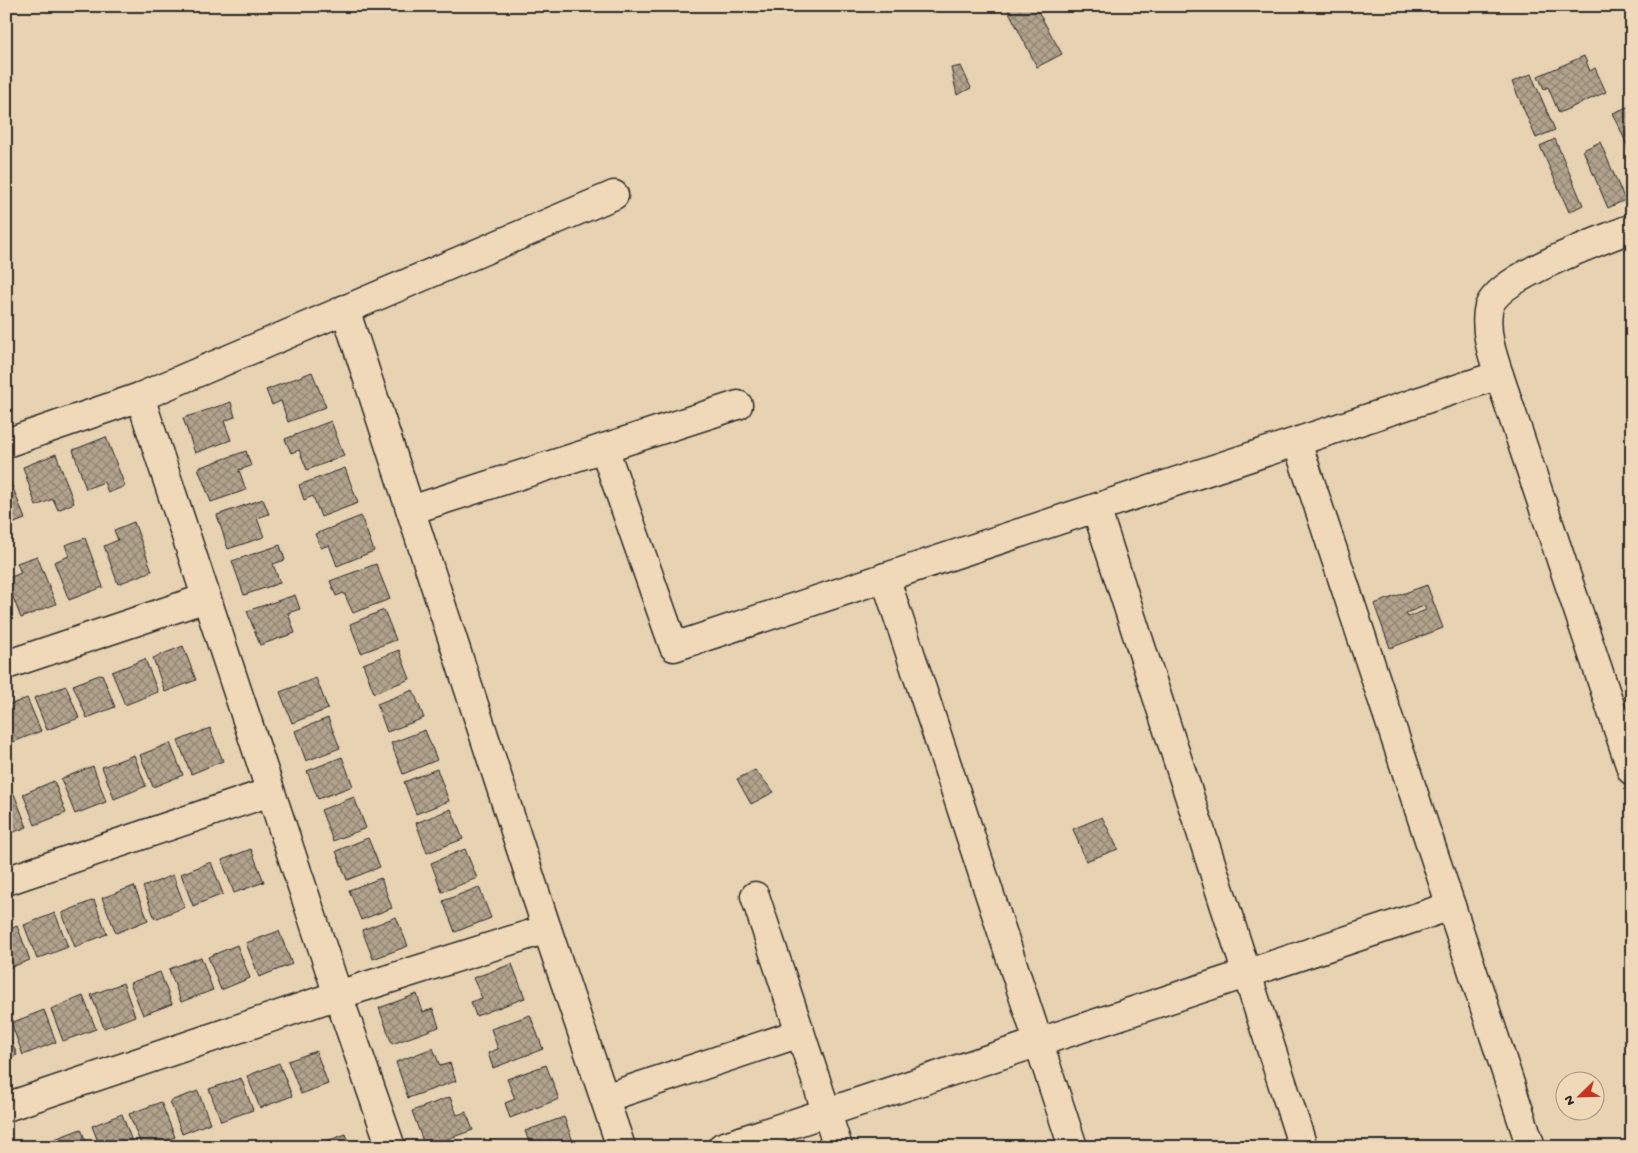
<svg xmlns="http://www.w3.org/2000/svg" width="1638" height="1153" font-family="'Gochi Hand',sans-serif">
  <style>
    .building { fill: url(#building-cross-hatch); stroke: #2b2b2b; fill-rule: evenodd }
    .lines { fill: none; stroke-linecap: round; stroke-linejoin: round }
    .street-casing { stroke: #2b2b2b; stroke-width: 31 }
    .street { stroke: #efd9b8; stroke-width: 28 }
  </style>
  <defs>
    <pattern id="building-cross-hatch" width="8" height="8" patternUnits="userSpaceOnUse" patternTransform="scale(1.25)"><rect width="8" height="8" fill="#b2a38d"/><path d="M0 0l8 8M0 8l8-8" fill="none" stroke="#918573"/></pattern>
  </defs>
  <rect width="100%" height="100%" fill="#e7d2b2"/>
  <filter id="ink" filterUnits="userSpaceOnUse"><feTurbulence type="fractalNoise" baseFrequency=".02" numOctaves="2"/><feDisplacementMap in="SourceGraphic" scale="10" xChannelSelector="R" yChannelSelector="G"/><feConvolveMatrix kernelMatrix="1 2 1 2 8 2 1 2 1" color-interpolation-filters="sRGB"/></filter>
  <g filter="url(#ink)">
    <!-- building -->
    <g class="building">
      <path d="M1006,6H1035L1062,54L1037,67Z"/>
      <path d="M1584,56L1590,71L1595,68L1606,92L1559,113L1548,87L1544,89L1538,76Z"/>
      <path d="M961,66L971,88L957,95L951,68Z"/>
      <path d="M1531,74L1555,130L1536,138L1512,82Z"/>
      <path d="M1632,105V151L1630,152L1613,113Z"/>
      <path d="M1555,139L1583,205L1569,212L1540,146Z"/>
      <path d="M1600,142L1625,200L1608,208L1583,150Z"/>
      <path d="M312,372L326,407L288,422L281,401L272,405L266,390Z"/>
      <path d="M231,402L235,417L224,421L231,440L195,453L183,418Z"/>
      <path d="M331,421L344,456L307,470L299,450L291,453L285,439Z"/>
      <path d="M106,437L125,486L108,493L104,482L86,489L73,450Z"/>
      <path d="M246,451L251,466L239,470L246,490L211,502L198,468Z"/>
      <path d="M56,454L74,503L58,510L53,499L36,506L23,467Z"/>
      <path d="M345,468L358,503L321,517L313,496L304,500L299,485Z"/>
      <path d="M6,470L25,519L9,525L6,519Z"/>
      <path d="M263,499L269,514L257,518L264,537L228,549L217,515Z"/>
      <path d="M361,516L374,551L337,566L329,545L321,548L315,534Z"/>
      <path d="M134,522L152,571L118,584L104,546L118,540L114,530Z"/>
      <path d="M85,538L103,587L69,600L54,562L69,556L65,545Z"/>
      <path d="M280,545L285,560L273,564L280,583L244,595L232,561Z"/>
      <path d="M37,556L56,604L21,618L6,579L21,573L17,563Z"/>
      <path d="M376,564L390,599L353,613L344,593L336,596L330,581Z"/>
      <path d="M1427,585L1443,628L1390,648L1374,604ZM1424,606L1426,610L1408,617L1406,613Z"/>
      <path d="M295,595L300,609L288,613L295,633L260,645L247,611Z"/>
      <path d="M384,610L396,640L361,653L350,624Z"/>
      <path d="M183,646L196,680L165,692L153,658Z"/>
      <path d="M399,650L410,679L374,693L363,664Z"/>
      <path d="M145,659L158,692L125,705L112,672Z"/>
      <path d="M102,674L115,707L87,718L73,685Z"/>
      <path d="M316,678L328,709L292,723L280,692Z"/>
      <path d="M66,686L79,718L47,730L34,698Z"/>
      <path d="M413,690L424,718L387,732L377,704Z"/>
      <path d="M27,698L41,731L8,744L6,706Z"/>
      <path d="M328,718L340,748L306,761L295,731Z"/>
      <path d="M210,728L223,761L191,774L178,741Z"/>
      <path d="M425,730L437,760L403,774L391,743Z"/>
      <path d="M170,743L183,775L153,787L140,755Z"/>
      <path d="M134,755L146,786L114,799L102,767Z"/>
      <path d="M342,757L353,786L318,799L307,771Z"/>
      <path d="M93,766L106,802L75,814L61,779Z"/>
      <path d="M437,769L449,801L416,814L404,782Z"/>
      <path d="M755,770L774,792L751,804L737,779Z"/>
      <path d="M54,781L66,813L35,825L23,794Z"/>
      <path d="M14,794L27,827L6,835V797Z"/>
      <path d="M354,797L366,828L333,841L321,810Z"/>
      <path d="M451,809L463,839L427,853L416,823Z"/>
      <path d="M1102,817L1118,849L1086,861L1073,829Z"/>
      <path d="M368,838L380,867L347,880L336,851Z"/>
      <path d="M251,849L264,882L234,893L222,860Z"/>
      <path d="M465,849L477,878L442,892L431,863Z"/>
      <path d="M211,862L223,894L193,906L181,874Z"/>
      <path d="M173,875L185,907L155,919L143,887Z"/>
      <path d="M381,878L392,908L361,920L349,890Z"/>
      <path d="M134,886L148,920L116,933L102,898Z"/>
      <path d="M479,887L491,918L455,932L443,901Z"/>
      <path d="M94,900L107,934L75,947L62,913Z"/>
      <path d="M55,913L68,947L37,959L24,925Z"/>
      <path d="M396,917L408,946L373,959L362,930Z"/>
      <path d="M17,926L30,960L6,969V931Z"/>
      <path d="M279,931L292,964L259,977L246,943Z"/>
      <path d="M237,945L250,978L221,990L208,957Z"/>
      <path d="M201,957L213,990L181,1002L169,969Z"/>
      <path d="M512,964L525,998L476,1016L471,1002L482,998L473,978Z"/>
      <path d="M160,972L172,1004L143,1015L130,983Z"/>
      <path d="M123,983L135,1016L104,1028L91,995Z"/>
      <path d="M417,994L423,1012L433,1009L439,1027L392,1044L379,1008Z"/>
      <path d="M83,996L96,1029L63,1041L51,1009Z"/>
      <path d="M44,1010L56,1042L23,1055L11,1023Z"/>
      <path d="M530,1015L543,1049L493,1068L488,1053L498,1049L491,1029Z"/>
      <path d="M6,1027L17,1055L6,1059Z"/>
      <path d="M433,1048L440,1066L450,1063L456,1081L408,1098L396,1062Z"/>
      <path d="M316,1051L328,1084L301,1094L288,1061Z"/>
      <path d="M279,1063L292,1096L260,1108L247,1076Z"/>
      <path d="M546,1065L559,1099L510,1118L505,1103L515,1099L507,1079Z"/>
      <path d="M241,1078L253,1110L221,1121L209,1089Z"/>
      <path d="M198,1091L210,1123L182,1134L170,1101Z"/>
      <path d="M450,1097L457,1115L466,1112L473,1130L425,1147L412,1111Z"/>
      <path d="M161,1102L175,1137L149,1147H142L129,1114Z"/>
      <path d="M122,1114L134,1147H100L92,1126Z"/>
      <path d="M564,1117L575,1147H531L525,1131Z"/>
      <path d="M81,1129L88,1147H54L52,1140Z"/>
      <path d="M346,1134L351,1147H313V1146Z"/>
    </g>
    <g class="lines">
      <!-- street casing -->
      <g class="street-casing">
        <g id="street">
          <path d="M1632,228C1603,240 1492,278 1488,311C1485,333 1492,354 1499,375L1632,771"/>
          <path d="M345,309L547,929L621,1147"/>
          <path d="M140,397L338,995L391,1147"/>
          <path d="M1297,442L1531,1147"/>
          <path d="M6,443L140,397L614,195"/>
          <path d="M604,448L674,647L1499,375"/>
          <path d="M1096,508L1303,1147"/>
          <path d="M411,510L738,405"/>
          <path d="M885,577L1073,1147"/>
          <path d="M6,665L206,598"/>
          <path d="M6,881L270,792"/>
          <path d="M755,896L838,1147"/>
          <path d="M605,1098L800,1033"/>
          <path d="M6,1107L338,995L547,929"/>
          <path d="M722,1147L1451,906"/>
        </g>
      </g>
      <!-- street -->
      <use href="#street" class="street"/>
    </g>
  </g>
  <!-- margin -->
  <rect width="1638" height="1153" fill="none" stroke="#efd9b8" stroke-width="25"/>
  <rect x="12" y="12" width="1613" height="1128" fill="none" stroke="#2b2b2b" stroke-width="2" filter="url(#ink)"/>
  <!-- north arrow -->
  <g transform="translate(1580 1096) rotate(247)"><circle r="24" fill="#efd9b8" stroke="#a19380"/>
  <path d="M0-4L9 19L0 12L-9 19Z" fill="#c8321e"/>
  <text y="-8" font-size="14" font-weight="bold" text-anchor="middle" fill="#2b2b2b">N</text>
  </g>
</svg>
